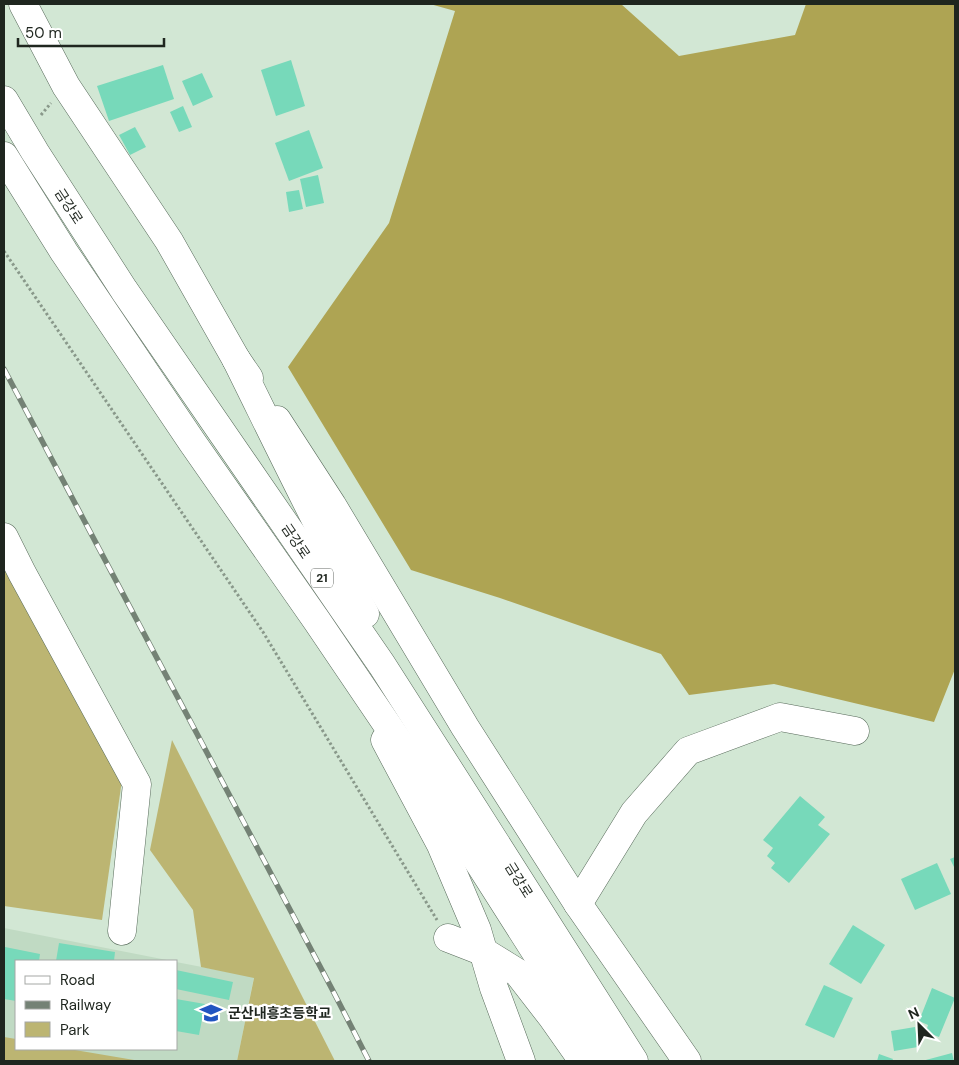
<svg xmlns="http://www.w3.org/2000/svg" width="959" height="1065" font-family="'DM Sans','Noto Sans KR',sans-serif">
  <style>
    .built { fill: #c0dac3 }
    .green { fill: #bcb572 }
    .forest { fill: #aea453 }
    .building { fill: #77d9ba }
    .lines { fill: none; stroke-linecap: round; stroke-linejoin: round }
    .minor-casing { stroke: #576a5a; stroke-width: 29 }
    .highway-casing { stroke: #576a5a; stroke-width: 29 }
    .path { stroke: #89988a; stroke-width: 3; stroke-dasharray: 2.5 2.5; stroke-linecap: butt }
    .minor { stroke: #fff; stroke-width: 28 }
    .highway { stroke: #fff; stroke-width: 28 }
    .rail-casing { stroke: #748275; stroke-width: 5.5 }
    .rail { stroke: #fff; stroke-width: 4; stroke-dasharray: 11; stroke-linecap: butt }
    .labels { text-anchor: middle; stroke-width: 4.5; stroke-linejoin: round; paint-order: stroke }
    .shield { fill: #fff; stroke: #626762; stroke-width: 1 }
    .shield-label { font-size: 12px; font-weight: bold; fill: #1f261f }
    .street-label { font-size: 14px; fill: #1f261f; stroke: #fff }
    .poi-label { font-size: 14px; font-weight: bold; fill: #1f261f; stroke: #fff; text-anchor: start }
  </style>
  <rect width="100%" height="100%" fill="#d2e7d4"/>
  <!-- built -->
  <path class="built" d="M4,928L172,961H16V1049H176V962L254,977L237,1061H4Z"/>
  <!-- green -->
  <g class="green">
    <path d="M4,555L122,780L102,920L4,906Z"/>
    <path d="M172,740L335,1061H237L254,978L201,967L193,910L150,850Z"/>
    <path d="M4,1037L16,1039V1049H69L140,1061H4Z"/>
  </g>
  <!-- forest -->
  <path class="forest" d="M430,4H621L679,56L795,35L806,4H955V669L934,722L774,684L689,695L661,654L500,598L411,570L288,367L389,223L455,11Z"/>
  <!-- building -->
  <g class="building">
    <path d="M291,60L305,106L276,116L261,70Z"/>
    <path d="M163,65L174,99L109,121L97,86Z"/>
    <path d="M202,73L213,97L193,106L182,81Z"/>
    <path d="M183,106L192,127L179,132L170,112Z"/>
    <path d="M135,127L146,147L130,155L119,135Z"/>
    <path d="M309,130L323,168L289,181L275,143Z"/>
    <path d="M318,175L324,203L306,207L300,179Z"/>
    <path d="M299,190L303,209L289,212L286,192Z"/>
    <path d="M800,796L825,817L818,825L830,834L789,883L771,868L775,863L767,856L773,848L763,840Z"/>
    <path d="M955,857V869L950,859Z"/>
    <path d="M937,863L951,894L915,910L901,879Z"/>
    <path d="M853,925L885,945L861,984L829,964Z"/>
    <path d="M59,943L115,952L114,961H56Z"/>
    <path d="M5,947L40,954L39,961H16V1001L4,999V955Z"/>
    <path d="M176,970L233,982L229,1000L176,989Z"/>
    <path d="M824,985L853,998L834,1038L805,1025Z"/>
    <path d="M932,988L955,998L939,1037L926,1032L928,1025L919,1021Z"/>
    <path d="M176,999L205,1004L199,1035L176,1031Z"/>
    <path d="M915,1027L918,1047L894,1051L891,1031Z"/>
    <path d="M952,1053L954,1061H922Z"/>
    <path d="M879,1054L893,1059L892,1061H877Z"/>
  </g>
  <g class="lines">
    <!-- minor casing -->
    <g class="minor-casing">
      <g id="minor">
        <path d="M23,4L66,86L169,241L236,359L249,378"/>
        <path d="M277,420L332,505L465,727L578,904L687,1061"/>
        <path d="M4,537L22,573L137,784L122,931"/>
        <path d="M385,740L441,845L477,930L494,988L521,1061"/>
        <path d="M578,904L634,813L688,751L780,717L855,731"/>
      </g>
    </g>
    <!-- highway casing -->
    <g class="highway-casing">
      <g id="highway">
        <path d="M4,100L35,152L124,290L382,665L474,809L634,1061"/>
        <path d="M4,156L64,252L192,442L317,621L451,819L605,1061"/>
        <path d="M236,359C278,444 319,530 365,614"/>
        <path d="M448,938L484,952L518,973L552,1017L583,1061"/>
      </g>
    </g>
    <!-- path -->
    <g class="path">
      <path d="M41,115L51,103"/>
      <path d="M4,251L263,632L437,920"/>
    </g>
    <!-- minor -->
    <use href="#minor" class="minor"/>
    <!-- highway -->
    <use href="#highway" class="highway"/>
    <!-- rail casing -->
    <g class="rail-casing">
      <path id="rail" d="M4,369L332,989L369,1061"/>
    </g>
    <!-- rail -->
    <use href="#rail" class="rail"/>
  </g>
  <!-- icons -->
  <defs>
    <g id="school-bare" transform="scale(1.725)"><path d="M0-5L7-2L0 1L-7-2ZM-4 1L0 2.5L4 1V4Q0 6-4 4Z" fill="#2154c1" stroke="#fff" stroke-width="2.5" paint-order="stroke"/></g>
  </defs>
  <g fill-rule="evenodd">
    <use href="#school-bare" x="211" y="1013"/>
  </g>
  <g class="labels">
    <!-- shield labels -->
    <rect class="shield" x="311" y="568.5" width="22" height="19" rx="4"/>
    <g class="shield-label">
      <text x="322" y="582">21</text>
    </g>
    <!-- street labels -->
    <g class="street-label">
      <text transform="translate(69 206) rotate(57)" y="5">금강로</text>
      <text transform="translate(296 541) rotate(56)" y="5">금강로</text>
      <text transform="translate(519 880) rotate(58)" y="5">금강로</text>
    </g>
    <!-- poi labels -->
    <g class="poi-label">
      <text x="228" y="1018">군산내흥초등학교</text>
    </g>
  </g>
  <!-- border -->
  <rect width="959" height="1065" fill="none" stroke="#1f261f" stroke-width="10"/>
  <!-- legend -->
  <rect x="15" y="960" width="162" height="90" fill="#ffffff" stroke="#a5a8a5"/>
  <rect x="25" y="976" width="25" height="8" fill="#ffffff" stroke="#a5a8a5"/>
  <text x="60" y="985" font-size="15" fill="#1f261f">Road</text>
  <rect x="25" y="1001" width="25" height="8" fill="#748275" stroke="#a5a8a5"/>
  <text x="60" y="1010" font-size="15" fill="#1f261f">Railway</text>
  <rect x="25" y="1022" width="25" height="15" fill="#bcb572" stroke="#a5a8a5"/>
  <text x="60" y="1035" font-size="15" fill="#1f261f">Park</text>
  <!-- north arrow -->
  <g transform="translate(919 1025) rotate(336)" stroke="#ffffff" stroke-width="4" paint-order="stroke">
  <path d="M0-4L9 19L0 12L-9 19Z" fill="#1f261f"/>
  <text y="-8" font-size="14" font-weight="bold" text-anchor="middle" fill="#1f261f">N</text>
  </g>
  <!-- scale -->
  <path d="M18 38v8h146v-8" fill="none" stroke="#1f261f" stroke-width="2.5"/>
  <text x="25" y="38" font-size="15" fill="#1f261f" stroke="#ffffff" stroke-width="4" paint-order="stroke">50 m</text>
</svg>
